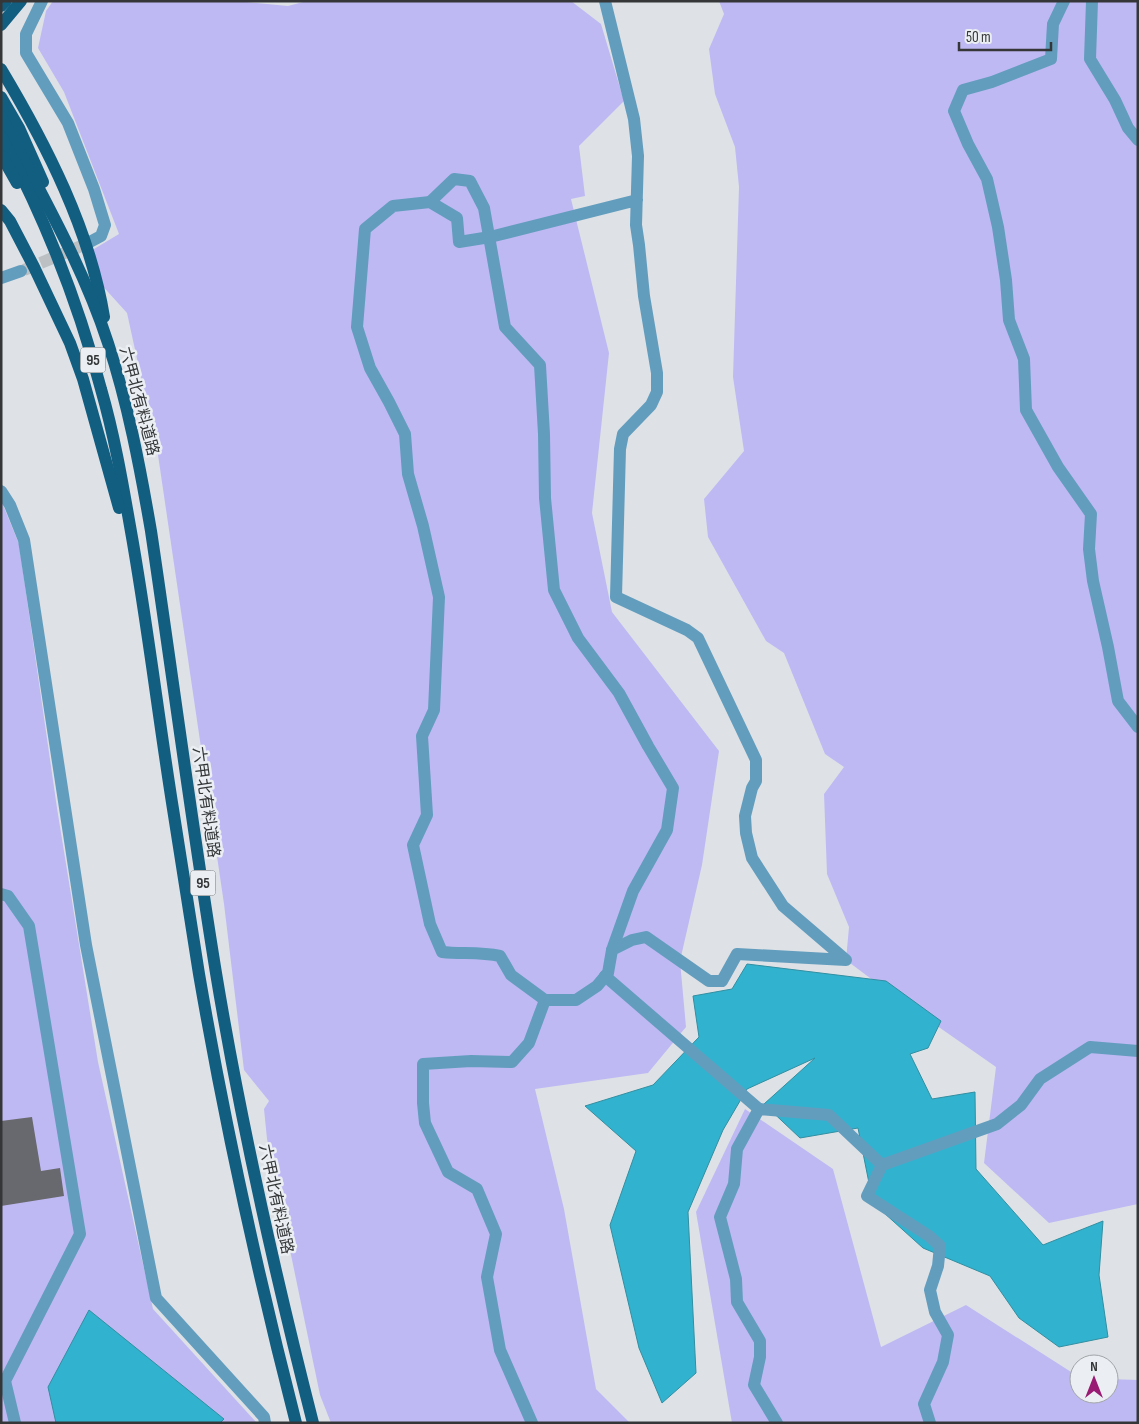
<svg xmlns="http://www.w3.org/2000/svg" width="1139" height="1424" font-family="'Sofia Sans Condensed','Noto Sans JP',sans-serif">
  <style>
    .green { fill: #bfb9f3 }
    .water { fill: #31b3cf; stroke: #328ea1 }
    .building { fill: #68696e }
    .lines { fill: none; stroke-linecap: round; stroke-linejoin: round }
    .minor-tunnel { stroke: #bcc0c3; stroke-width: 12; stroke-dasharray: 12 6; stroke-linecap: butt }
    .minor { stroke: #639dbe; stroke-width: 12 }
    .major { stroke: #125e81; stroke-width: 12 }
    .labels { text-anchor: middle; stroke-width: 5; stroke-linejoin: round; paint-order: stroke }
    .shield { fill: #ebeff3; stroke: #6b6e6f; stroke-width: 1 }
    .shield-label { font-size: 15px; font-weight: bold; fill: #343637 }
    .street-label { font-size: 16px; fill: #343637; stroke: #ebeff3 }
  </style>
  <rect width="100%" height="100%" fill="#dee2e6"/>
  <!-- green -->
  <g class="green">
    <path d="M53,1H236L288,6L307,1H571L601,24L624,101L579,146L585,196L571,199L609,353L592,513L612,612L719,751L702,865L680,961L686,1027L648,1073L535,1089L564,1209L596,1389L630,1423H331L320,1395L267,1139L264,1109L269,1101L244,1070L224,904L158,455L127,313L89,271L84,255L119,234L64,92L38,48L46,11Z"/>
    <path d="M719,1H1138V1204L1049,1223L984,1163L996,1067L890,993L846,960L849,927L827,874L824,794L844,767L825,754L784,653L766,641L708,537L704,499L744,451L733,377L739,187L735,147L715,94L709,49L724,14Z"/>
    <path d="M1,500L19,544L57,808L98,1062L153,1309L257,1423H1Z"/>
    <path d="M745,1109L833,1169L881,1347L966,1305L1079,1377V1394H1109V1379L1138,1380V1423H732L696,1212Z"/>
  </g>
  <!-- water -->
  <g class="water">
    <path d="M747,964L886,981L941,1021L928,1048L910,1054L932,1099L975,1092L976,1169L1043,1245L1103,1221L1099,1275L1108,1337L1059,1347L1019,1318L990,1276L923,1248L873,1203L858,1128L800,1138L764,1104L815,1058L747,1089L723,1130L688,1212L696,1373L662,1403L639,1348L610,1225L636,1151L585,1106L653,1085L699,1037L693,996L732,989Z"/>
    <path d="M89,1310L224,1419L220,1423H56L48,1387Z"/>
  </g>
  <!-- building -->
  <path class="building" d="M32,1117L41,1171L60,1168L64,1196L1,1206V1121Z"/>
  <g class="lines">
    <!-- minor-tunnel -->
    <path class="minor-tunnel" d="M24,270L86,244"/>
    <!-- minor -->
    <g class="minor">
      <path d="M42,1L26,34V53L68,123L94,189L105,225L101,236L86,244"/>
      <path d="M605,1L634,119L638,156L636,225L639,245L644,296L657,373V392L651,405L623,434L620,449L616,597L687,630L698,638L756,760V781L752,788L745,816L746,833L752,858L783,906L846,960L737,954L722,981H709L646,937L632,940L612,950L608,973L597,986L576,1000H545L511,975L500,956C480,952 461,954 442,952L430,924L413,845L427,815L422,736L434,710L439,597L423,526L408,474L405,434L389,402L370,368L357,327L365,229L393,206L430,202L457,218L459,242L490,237L637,200"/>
      <path d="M1064,1L1053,24L1051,59L992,82L963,90L954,111L968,144L987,179L998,227L1006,280L1009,320L1024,359L1026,410L1058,467L1091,514L1089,549L1093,581L1108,647L1118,701L1138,727"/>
      <path d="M1092,1L1090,59L1115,100L1128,128L1138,140"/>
      <path d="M430,202L454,179L470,181L484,208L505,327L540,365L544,434L545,498L554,590L578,638L619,693L648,746L673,788L667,830L633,891L612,950"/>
      <path d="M1,278L21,271"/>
      <path d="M1,491L10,505L24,540L86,945L156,1298L264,1417L265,1423"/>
      <path d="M1,894L8,896L29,926L80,1234L5,1381L15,1423"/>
      <path d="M605,976L759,1109"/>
      <path d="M882,1165L997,1124L1021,1105L1040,1079L1090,1047L1138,1051"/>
      <path d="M532,1423L500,1350L487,1277L496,1234L477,1189L448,1172L425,1123L423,1103V1064L471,1061L512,1062L529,1043L545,1000"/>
      <path d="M777,1423L754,1385L760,1357V1341L737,1302L736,1279L720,1217L734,1184L737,1149L759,1109L829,1115L882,1165L867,1196L929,1236L940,1246L938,1266L930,1290L935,1312L948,1335L943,1362L924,1404L930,1423"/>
    </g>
    <!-- major -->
    <g class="major">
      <path d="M1,6L6,1"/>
      <path d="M1,25L21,1"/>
      <path d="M1,69C46,144 90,230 104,317"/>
      <path d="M1,97L19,128L43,182"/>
      <path d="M1,116C39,191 82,263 108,343C128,404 140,467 151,531C173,679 192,826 216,973C241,1124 275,1274 313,1423"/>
      <path d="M1,136C44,216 78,302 101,389C114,434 122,480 130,526C147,620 158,715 173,809C182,864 190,919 199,974C225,1125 258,1275 296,1423"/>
      <path d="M1,155L17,183"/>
      <path d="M1,210L10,221L34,267L70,343L83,379L119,508"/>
    </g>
  </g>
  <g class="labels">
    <!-- shield labels -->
    <g class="shield">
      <rect x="80.5" y="347.5" width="25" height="25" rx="4"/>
      <rect x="190.5" y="870.5" width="25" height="25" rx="4"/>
    </g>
    <g class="shield-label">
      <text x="93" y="365">95</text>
      <text x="203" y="888">95</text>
    </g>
    <!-- street labels -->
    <g class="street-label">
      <text transform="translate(140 401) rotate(75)" y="6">六甲北有料道路</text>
      <text transform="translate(207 802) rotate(82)" y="6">六甲北有料道路</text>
      <text transform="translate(277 1199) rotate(78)" y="6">六甲北有料道路</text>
    </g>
  </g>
  <!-- border -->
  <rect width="1139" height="1424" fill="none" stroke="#343637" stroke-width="5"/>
  <!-- north arrow -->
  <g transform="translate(1094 1379)"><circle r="24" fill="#ebeff3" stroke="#a2a5a8"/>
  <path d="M0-4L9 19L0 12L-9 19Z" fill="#991b73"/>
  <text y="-8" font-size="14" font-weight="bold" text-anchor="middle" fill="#343637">N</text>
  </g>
  <!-- scale -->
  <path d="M959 42v8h92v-8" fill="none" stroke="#343637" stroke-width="2.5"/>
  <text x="966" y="42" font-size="15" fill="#343637" stroke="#ebeff3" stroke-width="4" paint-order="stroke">50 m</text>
</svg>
